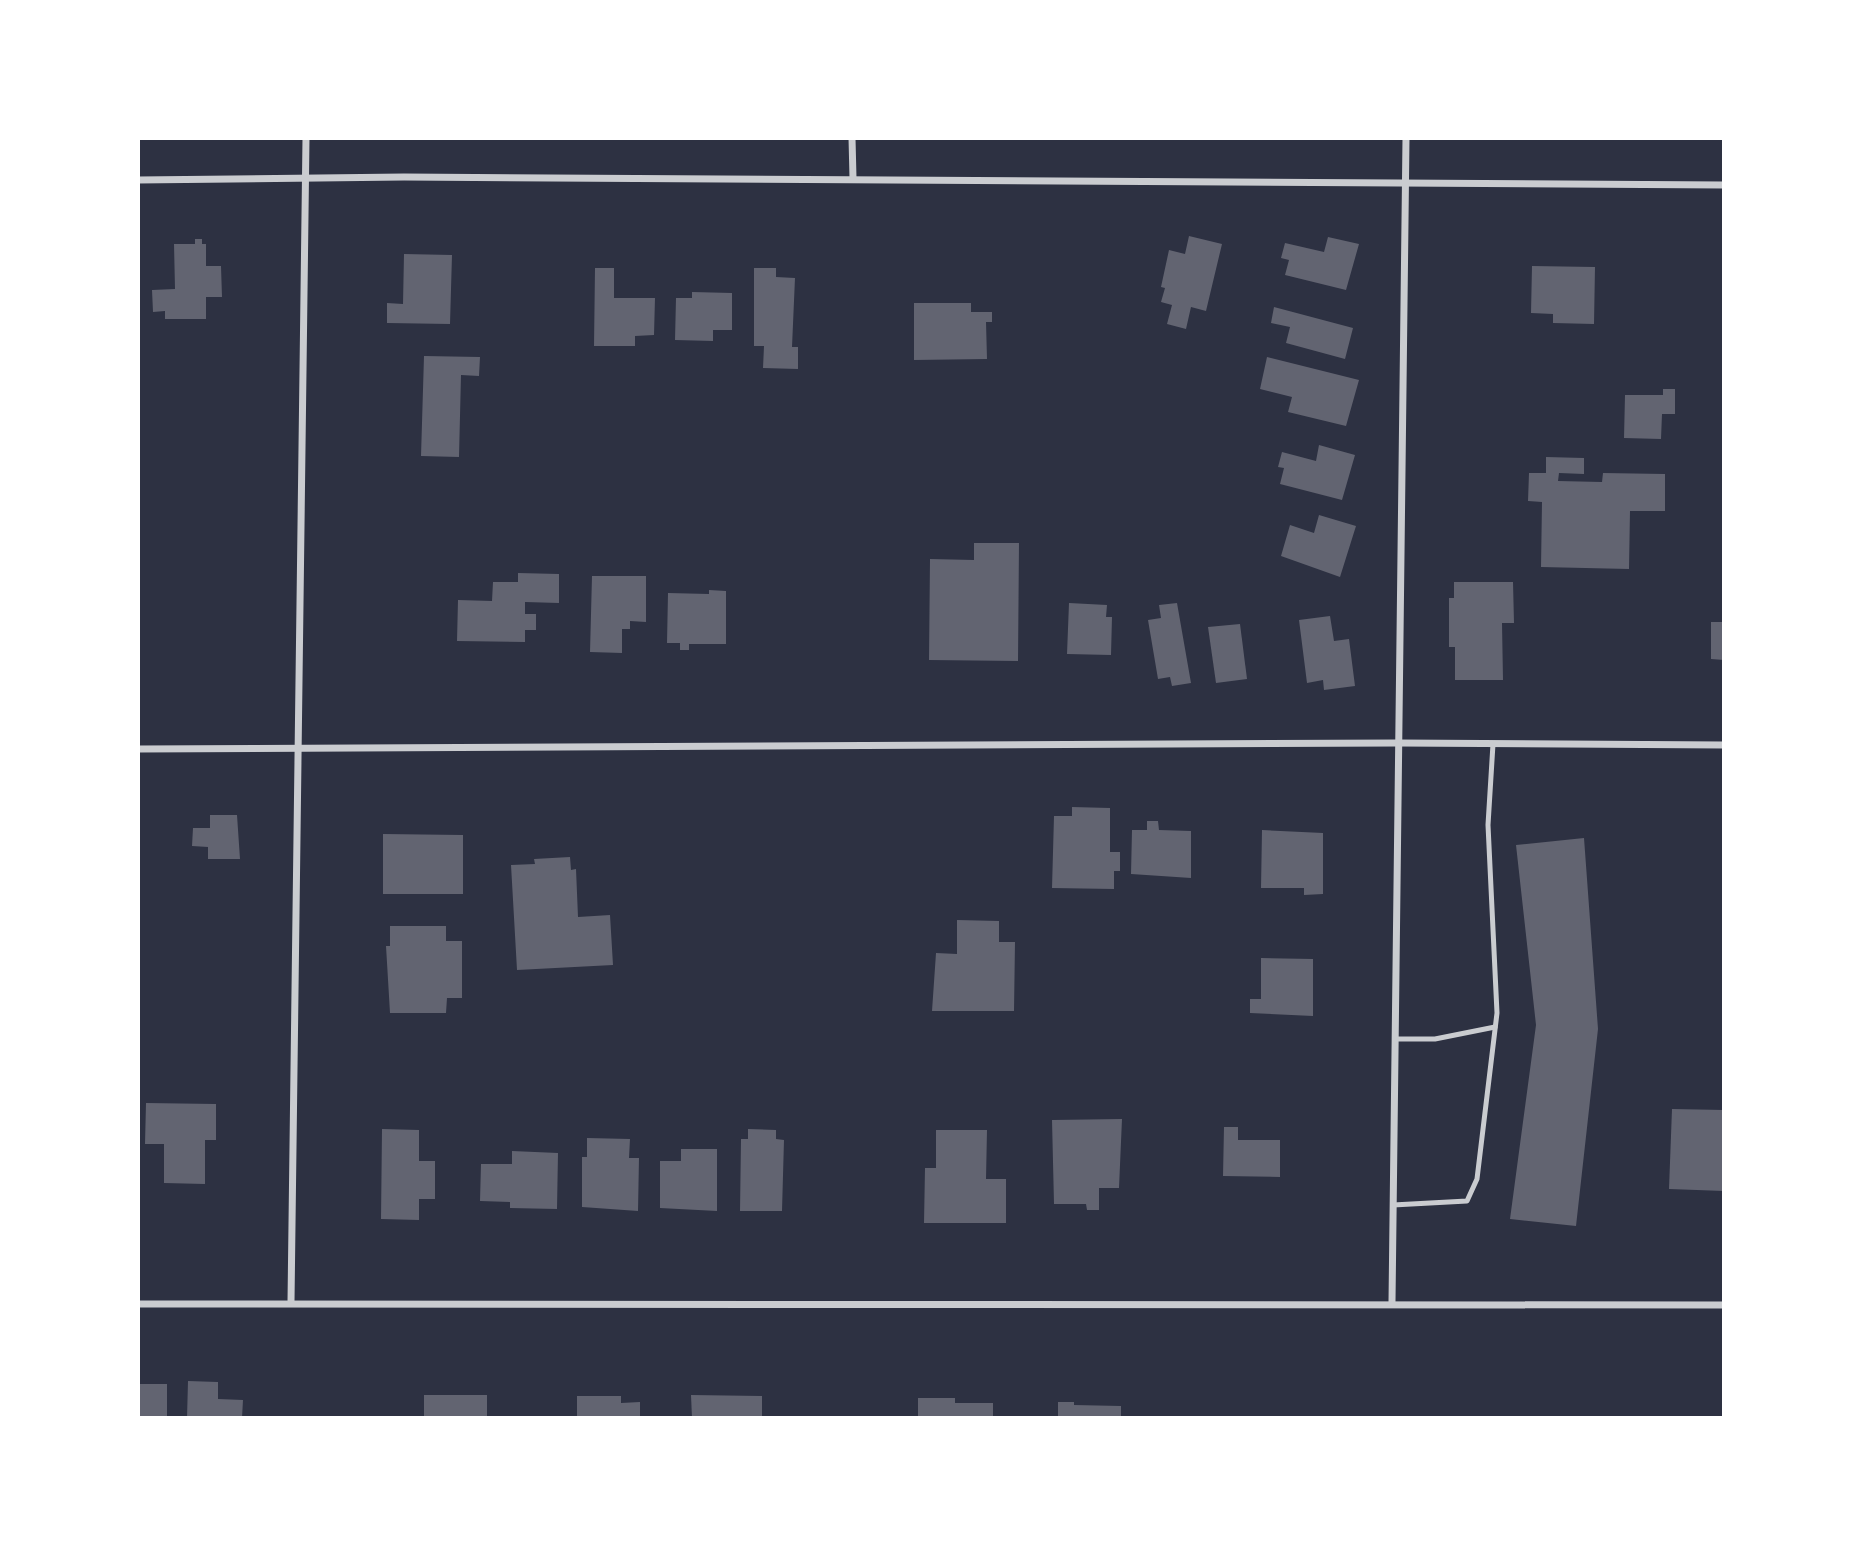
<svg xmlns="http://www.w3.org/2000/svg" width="1862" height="1556" font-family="Rubik,sans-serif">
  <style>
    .building { fill: #626471 }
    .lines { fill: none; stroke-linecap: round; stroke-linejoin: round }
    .service { stroke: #caccd0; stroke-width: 5 }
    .minor { stroke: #caccd0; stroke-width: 7 }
  </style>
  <rect width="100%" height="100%" fill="#2d3142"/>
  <!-- building -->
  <g class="building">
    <path d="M1189,236L1222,244L1206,311L1191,307L1186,329L1167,324L1172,305L1161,302L1165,288L1161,287L1169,250L1185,254Z"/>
    <path d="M1328,237L1359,244L1346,290L1285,275L1289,260L1281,258L1285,243L1324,252Z"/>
    <path d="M195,239H202V244H206V266H221L222,297H206V319H165V311L153,312L152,290L175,289L174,244H195Z"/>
    <path d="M404,254L452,255L450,324L387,323V303L403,304Z"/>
    <path d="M1532,266L1595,267L1594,324L1553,323V314L1531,313Z"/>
    <path d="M595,268H614V298H655L654,335L635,336V346H594Z"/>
    <path d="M754,268H776V277L795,278L792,347H798V369L763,368L764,346H754Z"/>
    <path d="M692,292L732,293V330H713V341L675,340L676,298H692Z"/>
    <path d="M914,303H971V312H992V322H986L987,359L914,360Z"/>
    <path d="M1274,307L1353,328L1345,359L1286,343L1290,327L1271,323Z"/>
    <path d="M424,356L480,357L479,376L461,375L459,457L421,456Z"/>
    <path d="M1267,357L1359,380L1346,426L1288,412L1292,397L1260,389Z"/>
    <path d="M1663,389H1675V414H1662L1661,439L1624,438L1625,395H1663Z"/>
    <path d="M1319,445L1355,455L1342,500L1280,484L1284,468L1278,467L1282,452L1316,461Z"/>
    <path d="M1546,457L1584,458V474L1559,473L1558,481L1602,482L1603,473L1665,474V511H1630L1629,569L1541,567L1542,502L1528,501L1529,473H1546Z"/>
    <path d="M1319,515L1356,526L1340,577L1281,556L1290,525L1314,533Z"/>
    <path d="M974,543H1019L1018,661L929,660L930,559L974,560Z"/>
    <path d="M518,573L559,574V603L525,602V614H536V630H525V642L457,641L458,600L492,601L493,582H518Z"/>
    <path d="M592,576H646V622L630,621V629H622V653L590,652Z"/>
    <path d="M1454,582H1513L1514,623H1502L1503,680H1455V647H1449V598H1454Z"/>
    <path d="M709,590L726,591V644H689V650H680V643H667L668,593L709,594Z"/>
    <path d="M1069,603L1107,605L1106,617H1112L1111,655L1067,654Z"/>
    <path d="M1177,603L1191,683L1172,686L1170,677L1158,679L1148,620L1161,618L1159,605Z"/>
    <path d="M1330,616L1334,641L1349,639L1355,686L1324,690L1323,680L1307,683L1299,620Z"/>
    <path d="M1711,622H1724V660L1711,659Z"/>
    <path d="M1240,624L1247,679L1216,683L1208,627Z"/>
    <path d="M1072,807L1110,808V852H1120V871H1114V889L1052,888L1054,816H1072Z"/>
    <path d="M210,815H237L240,859H208V847L192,846L193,828H210Z"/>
    <path d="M1147,821H1158L1159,830L1191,831V878L1131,874L1132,830H1147Z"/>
    <path d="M1262,830L1323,833V894L1304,895V888H1261Z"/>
    <path d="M383,834L463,835V894H383Z"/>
    <path d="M1584,838L1598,1029L1576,1226L1510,1219L1536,1025L1516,845Z"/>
    <path d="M570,857L571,870L576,869L578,917L610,915L613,965L517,970L511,865L535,864L534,859Z"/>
    <path d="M957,920L999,921V942H1015L1014,1011H932L936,953L957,954Z"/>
    <path d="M390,926H446V941H462V998H447L446,1013H390L386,946H390Z"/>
    <path d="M1261,958L1313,959V1016L1250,1013V999H1261Z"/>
    <path d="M146,1103L216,1104V1140H205V1184L164,1183V1144H145Z"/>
    <path d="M1672,1109L1724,1110V1191L1669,1189Z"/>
    <path d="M1122,1119L1119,1188H1099V1210H1087L1086,1204H1054L1052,1120Z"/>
    <path d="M1224,1127H1238V1140H1280V1177L1223,1176Z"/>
    <path d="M382,1129L419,1130V1161H435V1199H419V1220L381,1219Z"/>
    <path d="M748,1129L776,1130V1139L784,1140L782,1211H740L741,1139H748Z"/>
    <path d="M936,1130H987L986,1179H1006V1223H924L925,1168H936Z"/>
    <path d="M587,1138L630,1139L629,1158H639L638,1211L582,1207V1157H587Z"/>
    <path d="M681,1149H717V1211L660,1208V1161H681Z"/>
    <path d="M512,1151L558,1153L557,1209L510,1208V1202L480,1201L481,1164H512Z"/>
    <path d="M188,1381L218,1382V1399L243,1400L242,1418H187Z"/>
    <rect x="138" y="1384" width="29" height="34"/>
    <rect x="424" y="1395" width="63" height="23"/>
    <path d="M691,1395L762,1396V1418H692Z"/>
    <path d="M577,1396H621V1403L640,1402V1418H577Z"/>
    <path d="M918,1398H955V1403H993V1418H918Z"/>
    <path d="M1058,1402H1074V1405L1121,1406V1418H1058Z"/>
  </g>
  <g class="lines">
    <!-- service -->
    <g class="service">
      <path d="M1395,1039H1435L1495,1027"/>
      <path d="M1393,1205L1467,1201L1477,1179L1497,1013L1488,825L1493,744"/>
    </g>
    <!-- minor -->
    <g class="minor">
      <path d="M852,138L853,178"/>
      <path d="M138,180L404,177L1724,185"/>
      <path d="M138,749L1398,743L1724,745"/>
      <path d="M291,1302L306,138"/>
      <path d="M1392,1302L1406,138"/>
      <path d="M138,1304L1724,1305"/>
    </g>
  </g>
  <!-- border -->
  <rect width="1862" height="1556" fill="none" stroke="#ffffff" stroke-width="280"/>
</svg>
